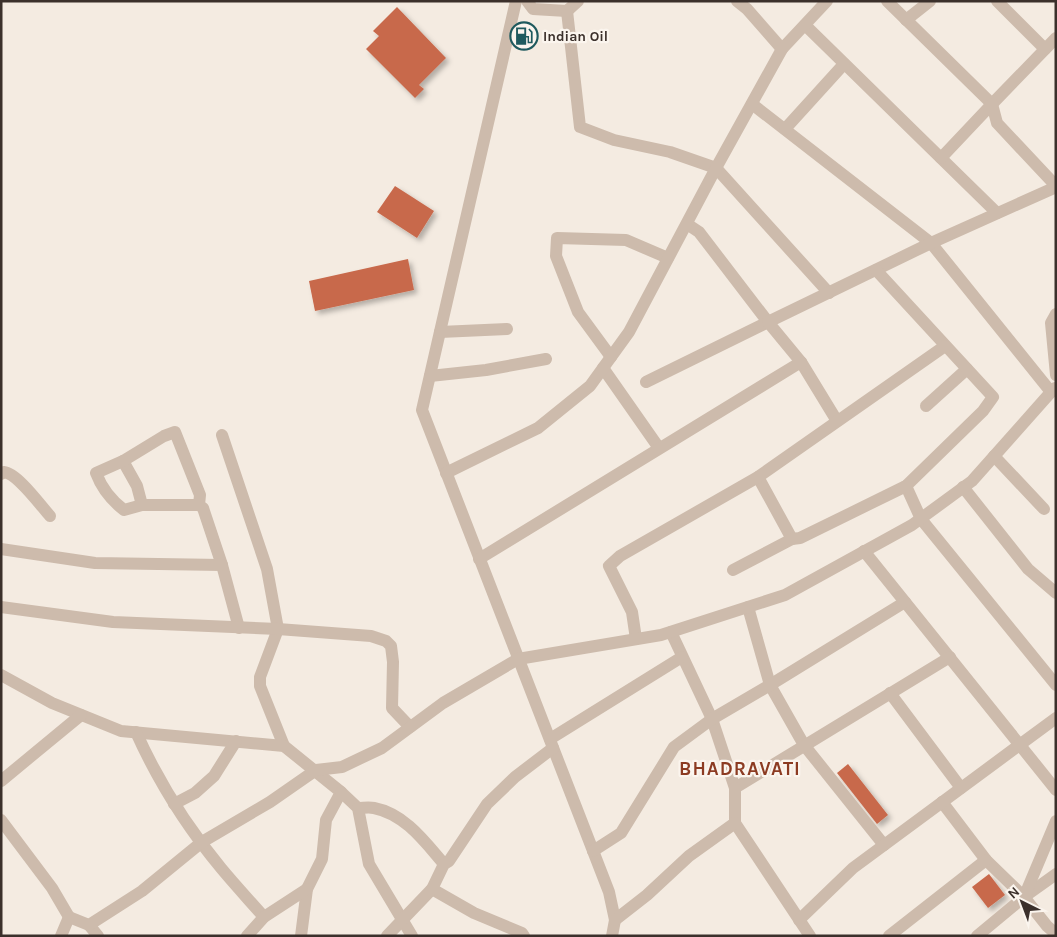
<svg xmlns="http://www.w3.org/2000/svg" width="1057" height="937" font-family="Karla,sans-serif">
  <style>
    .building { fill: #c8694b; filter: url(#shadow) }
    .lines { fill: none; stroke-linecap: round; stroke-linejoin: round }
    .minor { stroke: #cdbbac; stroke-width: 12 }
    .labels { text-anchor: middle; stroke-width: 4.5; stroke-linejoin: round; paint-order: stroke }
    .poi-label { font-size: 14px; font-weight: bold; fill: #3b302b; stroke: #fbf5ee; text-anchor: start }
    .district-label { font-size: 19px; font-weight: bold; letter-spacing: 1px; fill: #8c3b22; stroke: #fbf5ee }
  </style>
  <defs>
    <filter id="shadow"><feDropShadow dx="3.5" dy="3.5" stdDeviation="2.5" flood-color="#0004"/></filter>
  </defs>
  <rect width="100%" height="100%" fill="#f4ebe1"/>
  <!-- building -->
  <g class="building">
    <path d="M397,7L446,58L419,85L424,89L415,98L366,49L379,36L373,31Z"/>
    <path d="M395,186L434,211L417,238L377,212Z"/>
    <path d="M408,259L414,290L315,311L309,281Z"/>
    <path d="M848,764L888,815L877,824L837,773Z"/>
    <path d="M989,874L1005,895L988,908L972,887Z"/>
  </g>
  <g class="lines">
    <!-- minor -->
    <g class="minor">
      <path d="M516,1L422,410L609,892L615,920L612,936"/>
      <path d="M527,1L533,9L567,11L578,1"/>
      <path d="M737,1L747,9L782,49"/>
      <path d="M887,1L992,104L1056,38"/>
      <path d="M997,1L1045,49"/>
      <path d="M567,11L580,127L614,140L670,152L716,168L829,293"/>
      <path d="M906,20L930,1"/>
      <path d="M805,25L997,213"/>
      <path d="M752,104L931,243L1051,392L1055,388"/>
      <path d="M785,129L844,64"/>
      <path d="M941,158L992,104L997,123L1056,186"/>
      <path d="M1056,314L1051,323L1056,375"/>
      <path d="M440,332L507,329"/>
      <path d="M611,357L578,312L556,256L557,238L626,240L668,258"/>
      <path d="M801,362L837,421"/>
      <path d="M603,368L659,448"/>
      <path d="M430,376L486,370L546,359"/>
      <path d="M646,382L768,322L699,232L687,224"/>
      <path d="M926,406L967,369"/>
      <path d="M222,435L267,569L278,629L260,677V686L284,746"/>
      <path d="M994,456L1044,509"/>
      <path d="M123,461L137,486L142,505"/>
      <path d="M446,473L538,428L590,386L629,332L716,168L782,49L827,1"/>
      <path d="M1,474L4,472C17,473 41,506 50,516"/>
      <path d="M758,477L792,539"/>
      <path d="M906,486L921,519L1056,685"/>
      <path d="M963,487L1028,569L1056,593"/>
      <path d="M199,505H142L124,510C111,500 102,489 96,473L123,461L164,436L175,432L200,495L199,505L203,508L222,565L239,628"/>
      <path d="M1,549L95,563L222,565"/>
      <path d="M864,551L1056,790"/>
      <path d="M479,559L801,362L768,322L931,243L1056,187"/>
      <path d="M733,570L792,539L800,538L906,486L983,411L993,397L876,270"/>
      <path d="M1,607L113,622L278,629L371,636L386,641L391,646L393,662L392,708L410,727"/>
      <path d="M748,607L770,685L804,745L884,845"/>
      <path d="M671,632L712,719L735,788L950,657"/>
      <path d="M636,639L632,612L609,566L620,556L758,477L945,346"/>
      <path d="M1,675L52,703L121,731L284,746L341,792L326,820L322,859L307,889L301,936"/>
      <path d="M890,693L961,788"/>
      <path d="M136,732C158,781 187,827 221,868C235,885 250,901 264,917"/>
      <path d="M550,739L682,657"/>
      <path d="M1,781L81,715"/>
      <path d="M735,788V823L810,936"/>
      <path d="M341,792L358,808L369,864L412,936"/>
      <path d="M942,802L986,860L1024,897L1047,926L1056,934"/>
      <path d="M174,804L195,793L214,776L236,741"/>
      <path d="M358,808C363,808 369,807 374,808C405,814 425,842 444,864"/>
      <path d="M1,820L52,888L69,917"/>
      <path d="M593,851L621,833L674,747L712,719L770,685L905,602"/>
      <path d="M432,889L474,913L522,933L524,936"/>
      <path d="M1024,897L1056,874"/>
      <path d="M615,920L647,895L689,856L735,823"/>
      <path d="M799,920L853,868L1056,718"/>
      <path d="M89,925L98,936"/>
      <path d="M61,936L69,917L89,925L142,891L202,842L270,802L316,770L342,767L382,748L443,703L518,659L661,635L785,595L912,525L972,481L1051,392"/>
      <path d="M247,936L264,917L307,889"/>
      <path d="M387,936L432,889L444,864L449,861L487,804L515,777L553,748"/>
      <path d="M889,936L986,860"/>
      <path d="M977,936L1024,897L1056,821"/>
    </g>
  </g>
  <!-- icons -->
  <defs>
    <g id="fuel-ring" transform="scale(1.4375)"><circle r="9.5" fill="#fbf5ee" stroke="#1f5a5e" stroke-width="1.5"/><path d="M-5.5-6h7V0h2V4h1.3V-2.5L3-4.5l.8-.8L6-3V5H2.5V1h-1V6h-7ZM-4.2-4.7v3.2H.2V-4.7Z" fill="#1f5a5e"/></g>
  </defs>
  <g fill-rule="evenodd">
    <use href="#fuel-ring" x="524" y="36"/>
  </g>
  <g class="labels">
    <!-- poi labels -->
    <g class="poi-label">
      <text x="543" y="41">Indian Oil</text>
    </g>
    <!-- district labels -->
    <g class="district-label">
      <text x="740" y="775">BHADRAVATI</text>
    </g>
  </g>
  <!-- border -->
  <rect width="1057" height="937" fill="none" stroke="#3b302b" stroke-width="5"/>
  <!-- north arrow -->
  <g transform="translate(1022 902) rotate(318)" stroke="#fbf5ee" stroke-width="4" paint-order="stroke">
  <path d="M0-4L9 19L0 12L-9 19Z" fill="#3b302b"/>
  <text y="-8" font-size="14" font-weight="bold" text-anchor="middle" fill="#3b302b">N</text>
  </g>
</svg>
